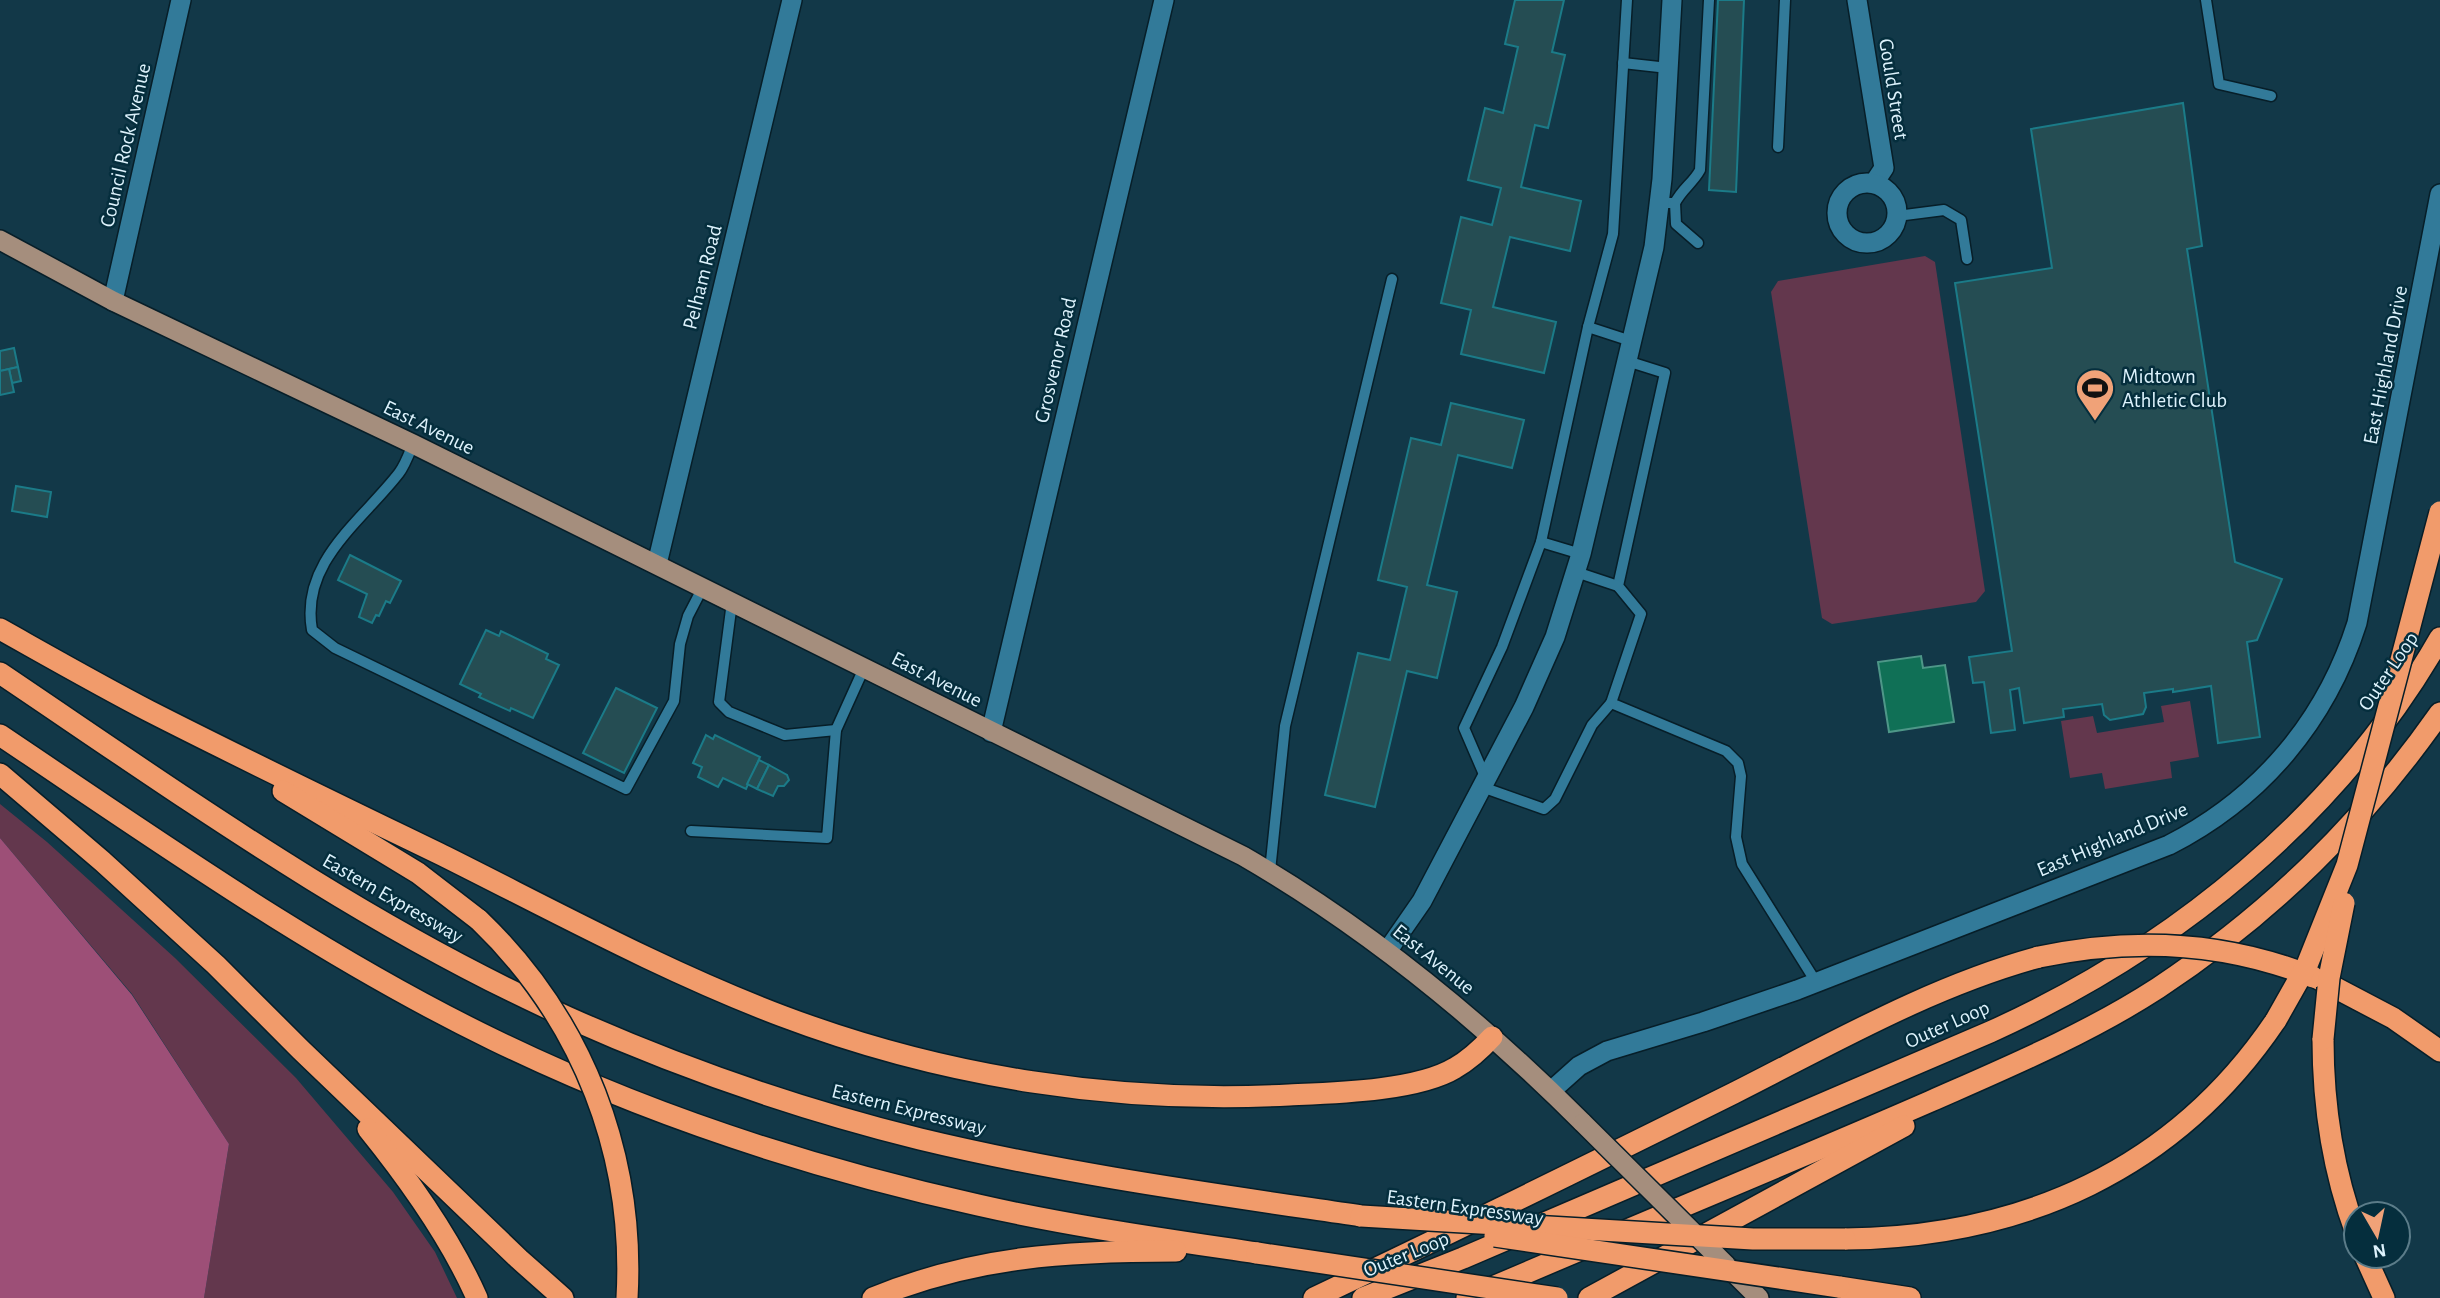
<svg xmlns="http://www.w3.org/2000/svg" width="2440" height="1298" font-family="'Alegreya Sans',sans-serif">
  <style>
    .green { fill: #63374d }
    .forest { fill: #9d4f77 }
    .water { fill: #107056; stroke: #4e9788; stroke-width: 2 }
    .building { fill: #254d53; stroke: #1b7b88; stroke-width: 2 }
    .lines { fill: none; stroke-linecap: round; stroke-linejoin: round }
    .service-casing { stroke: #071e28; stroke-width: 13 }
    .minor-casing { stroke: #071e28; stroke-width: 22 }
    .tertiary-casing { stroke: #071e28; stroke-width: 22 }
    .primary-casing { stroke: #071e28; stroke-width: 22 }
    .motorway-casing { stroke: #071e28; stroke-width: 24 }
    .service { stroke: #327a99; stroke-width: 10 }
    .minor { stroke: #327a99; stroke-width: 19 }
    .tertiary { stroke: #327a99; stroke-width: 19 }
    .primary { stroke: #a58e7d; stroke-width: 19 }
    .motorway { stroke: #f19b6b; stroke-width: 21 }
    .primary-bridge-casing { stroke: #071e28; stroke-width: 22; stroke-linecap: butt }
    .motorway-bridge-casing { stroke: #071e28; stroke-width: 24; stroke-linecap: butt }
    .primary-bridge { stroke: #a58e7d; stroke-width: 19 }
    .motorway-bridge { stroke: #f19b6b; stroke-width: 21 }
    .labels { text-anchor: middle; stroke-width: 5; stroke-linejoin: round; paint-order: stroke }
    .street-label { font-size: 21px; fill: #ddf2fc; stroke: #052e3d }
    .poi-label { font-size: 21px; fill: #ddf2fc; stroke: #052e3d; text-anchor: start }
  </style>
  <rect width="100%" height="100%" fill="#123848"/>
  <!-- green -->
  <g class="green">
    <path d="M1925,256L1935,262L1985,591L1976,602L1832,624L1822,618L1771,292L1778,281Z"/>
    <path d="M2190,701L2199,757L2170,762L2172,778L2105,789L2102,773L2070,778L2061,721L2093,716L2097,733L2164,722L2161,706Z"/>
    <path d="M0,804L47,842L175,958L296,1078L393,1192L435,1252L457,1298H204L229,1144L132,994L0,838Z"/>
  </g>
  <!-- forest -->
  <path class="forest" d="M0,838L132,995L229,1144L204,1298H0Z"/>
  <!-- water -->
  <path class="water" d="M1921,656L1923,668L1945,665L1954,722L1889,732L1878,662Z"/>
  <!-- building -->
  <g class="building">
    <path d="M1515,0H1564L1552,52L1565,55L1548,128L1535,125L1521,187L1581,201L1570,251L1510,237L1493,307L1556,322L1544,373L1461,354L1471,310L1441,303L1461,217L1492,225L1501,188L1468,180L1485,108L1503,113L1518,47L1505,44Z"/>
    <path d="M1718,0H1744L1736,192L1709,190Z"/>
    <path d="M2183,103L2202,246L2187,249L2235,562L2282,579L2257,640L2247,642L2260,737L2218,743L2211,686L2173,692V689L2144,693L2146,707L2143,714L2110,720L2104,715L2102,704L2063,709L2064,717L2024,723L2019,688L2010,690L2015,730L1991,733L1984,682L1973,683L1969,657L2012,651L1955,283L2052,268L2031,129Z"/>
    <path d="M14,348L18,367L0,371V351Z"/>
    <path d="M18,367L21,381L12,383L9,369Z"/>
    <path d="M9,369L14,392L0,395V371Z"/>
    <path d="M1451,403L1524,420L1512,468L1458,455L1427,585L1457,592L1437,678L1407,671L1375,807L1325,795L1358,653L1390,660L1407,587L1378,580L1411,438L1441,445Z"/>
    <path d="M16,486L51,492L47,517L12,511Z"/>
    <path d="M350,555L401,581L390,603L386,601L379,616L376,615L372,623L359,617L367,594L338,580Z"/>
    <path d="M486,630L499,636L501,631L548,654L546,659L559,665L533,718L511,708L510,711L479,697L481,694L460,684Z"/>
    <path d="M616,688L657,708L624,773L583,753Z"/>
    <path d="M706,735L713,739L715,735L760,757L746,789L723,778L718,787L698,777L702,767L693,763Z"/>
    <path d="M759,760L769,765L757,789L747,784Z"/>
    <path d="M769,765L787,775L789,780L784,786H778L773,796L757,789Z"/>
  </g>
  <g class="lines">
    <!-- service casing -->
    <g class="service-casing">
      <g id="service">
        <path d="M2206,0L2219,84L2271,96"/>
        <path d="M1623,63L1668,68"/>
        <path d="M1778,147L1785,0"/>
        <path d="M1660,203H1675C1682,189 1693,183 1700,170L1709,0"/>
        <path d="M1675,203L1676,224L1698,243"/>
        <path d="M1897,216L1944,210L1961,220L1967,259"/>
        <path d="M1588,327L1613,234L1627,0"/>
        <path d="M1627,361L1665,373L1618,586L1641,614L1611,703L1726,751L1738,763L1741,776L1736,837L1742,864L1816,982"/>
        <path d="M413,444C409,454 405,465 399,473C361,522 300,562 312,630L335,648L626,789L674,701L680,644L688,616L703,587"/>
        <path d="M1541,542L1581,554"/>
        <path d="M1576,572L1618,586"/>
        <path d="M732,602L719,702L729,712L785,735L836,730"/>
        <path d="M1486,779L1464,728L1502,647L1541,542L1588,327L1631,341"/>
        <path d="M1482,787L1544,809L1555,799L1592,725L1611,703"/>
        <path d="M691,831L827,838L836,730L864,668"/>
        <path d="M1270,871L1285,726L1392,279"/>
      </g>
    </g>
    <!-- minor casing -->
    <g class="minor-casing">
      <g id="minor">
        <path d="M1857,0L1884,168L1874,183"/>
        <circle cx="1867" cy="213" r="30"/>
        <path d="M113,301L181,0"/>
        <path d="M657,564L792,0"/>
        <path d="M991,732L1164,0"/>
        <path d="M1388,950L1422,901L1524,707L1555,637L1581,554L1654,247L1662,179L1672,0"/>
      </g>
    </g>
    <!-- tertiary casing -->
    <g class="tertiary-casing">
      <path id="tertiary" d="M1551,1091L1579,1066L1607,1051L1703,1022L1797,990L2169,845C2261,798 2326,721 2357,623L2440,194"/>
    </g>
    <!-- primary casing -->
    <g class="primary-casing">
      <g id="primary">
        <path d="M0,240L113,301L413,444L1243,856C1369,929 1480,1020 1583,1123"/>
        <path d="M1727,1266L1759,1298"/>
      </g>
    </g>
    <!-- motorway casing -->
    <g class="motorway-casing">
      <g id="motorway">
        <path d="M0,629C50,657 99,685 149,711C247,761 347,809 446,857C556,912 666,972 782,1016C943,1077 1117,1104 1289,1095C1334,1093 1417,1091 1455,1068C1469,1060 1481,1049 1492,1037"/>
        <path d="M0,673C184,797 364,926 567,1017C681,1068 799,1109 920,1139C1065,1174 1213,1194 1361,1216"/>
        <path d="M0,735C161,843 319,955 494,1040C648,1115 811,1168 978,1205C1070,1226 1164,1239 1257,1253"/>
        <path d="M0,774L102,861L216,965L301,1050L519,1259L563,1298"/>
        <path d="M283,791L418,873L479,920"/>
        <path d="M2315,977L2393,1018L2440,1051"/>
        <path d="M2323,1039C2323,1105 2333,1171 2356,1233"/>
        <path d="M368,1129C410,1181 450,1237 477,1298"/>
        <path d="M1620,1233C1724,1189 1828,1146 1931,1101C2008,1067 2087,1034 2158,988C2271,913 2362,824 2440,713"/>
        <path d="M1845,1239C2023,1237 2175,1170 2276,1020"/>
        <path d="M2365,1256L2384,1298"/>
        <path d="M1839,1287L1910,1298"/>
        <path d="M873,1298C975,1256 1068,1251 1176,1251"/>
        <path d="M1314,1298C1455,1231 1595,1162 1734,1093C1833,1043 1932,986 2039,957"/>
        <path d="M1363,1298L1463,1258L1990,1032C2174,949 2339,815 2440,638"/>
        <path d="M1467,1298L1587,1247"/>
        <path d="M1589,1298L1904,1126"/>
      </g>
    </g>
    <!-- service -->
    <use href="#service" class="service"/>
    <!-- minor -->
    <use href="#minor" class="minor"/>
    <!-- tertiary -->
    <use href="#tertiary" class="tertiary"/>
    <!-- primary -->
    <use href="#primary" class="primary"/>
    <!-- motorway -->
    <use href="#motorway" class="motorway"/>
    <!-- primary-bridge casing -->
    <g class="primary-bridge-casing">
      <path id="primary-bridge" d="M1583,1123L1726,1265"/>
    </g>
    <!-- motorway-bridge casing -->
    <g class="motorway-bridge-casing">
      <g id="motorway-bridge">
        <path d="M479,920C583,1020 635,1155 627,1298"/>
        <path d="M2039,957C2133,937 2224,941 2313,977"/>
        <path d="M2276,1020L2307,965L2347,865L2440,512"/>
        <path d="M2323,1039L2329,978L2344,903"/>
        <path d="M1361,1216L1753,1239H1845"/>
        <path d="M1495,1236L1839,1287"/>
        <path d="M1257,1253L1557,1298"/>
      </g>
    </g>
    <!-- primary-bridge -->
    <use href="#primary-bridge" class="primary-bridge"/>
    <!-- motorway-bridge -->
    <use href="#motorway-bridge" class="motorway-bridge"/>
  </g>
  <!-- icons -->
  <defs>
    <g id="stadium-pin" transform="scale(2.0125)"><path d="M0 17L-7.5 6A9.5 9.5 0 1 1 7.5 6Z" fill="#f0a278" stroke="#052e3d"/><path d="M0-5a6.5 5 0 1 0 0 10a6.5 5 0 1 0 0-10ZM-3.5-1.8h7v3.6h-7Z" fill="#111"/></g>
  </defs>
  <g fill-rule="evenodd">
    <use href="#stadium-pin" x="2095" y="388"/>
  </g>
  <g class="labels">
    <!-- street labels -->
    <g class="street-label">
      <text transform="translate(1894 89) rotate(81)" y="7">Gould Street</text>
      <text transform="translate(125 145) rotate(-77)" y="7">Council Rock Avenue</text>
      <text transform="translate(702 277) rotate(-76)" y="7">Pelham Road</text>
      <text transform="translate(1055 360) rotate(-77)" y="7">Grosvenor Road</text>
      <text transform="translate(2385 365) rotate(-79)" y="7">East Highland Drive</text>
      <text transform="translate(429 427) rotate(26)" y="7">East Avenue</text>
      <text transform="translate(2388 671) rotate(-56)" y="7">Outer Loop</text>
      <text transform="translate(937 679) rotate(27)" y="7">East Avenue</text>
      <text transform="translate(2112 839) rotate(-23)" y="7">East Highland Drive</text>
      <text transform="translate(393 898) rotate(30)" y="7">Eastern Expressway</text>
      <text transform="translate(1434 959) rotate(39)" y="7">East Avenue</text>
      <text transform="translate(1947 1024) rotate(-24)" y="7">Outer Loop</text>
      <text transform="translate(909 1109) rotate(14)" y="7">Eastern Expressway</text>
      <text transform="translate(1465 1207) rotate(8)" y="7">Eastern Expressway</text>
      <text transform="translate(1406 1254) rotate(-22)" y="7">Outer Loop</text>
    </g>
    <!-- poi labels -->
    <g class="poi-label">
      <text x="2122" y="383">Midtown<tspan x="2122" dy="24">Athletic Club</tspan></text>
    </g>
  </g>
  <!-- north arrow -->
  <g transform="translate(2377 1235) rotate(171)"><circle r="33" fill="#052e3d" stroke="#5b7c89" stroke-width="2"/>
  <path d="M0-5L12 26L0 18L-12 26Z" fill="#f0a278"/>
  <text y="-10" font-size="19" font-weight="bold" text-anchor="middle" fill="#ddf2fc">N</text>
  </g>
</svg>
